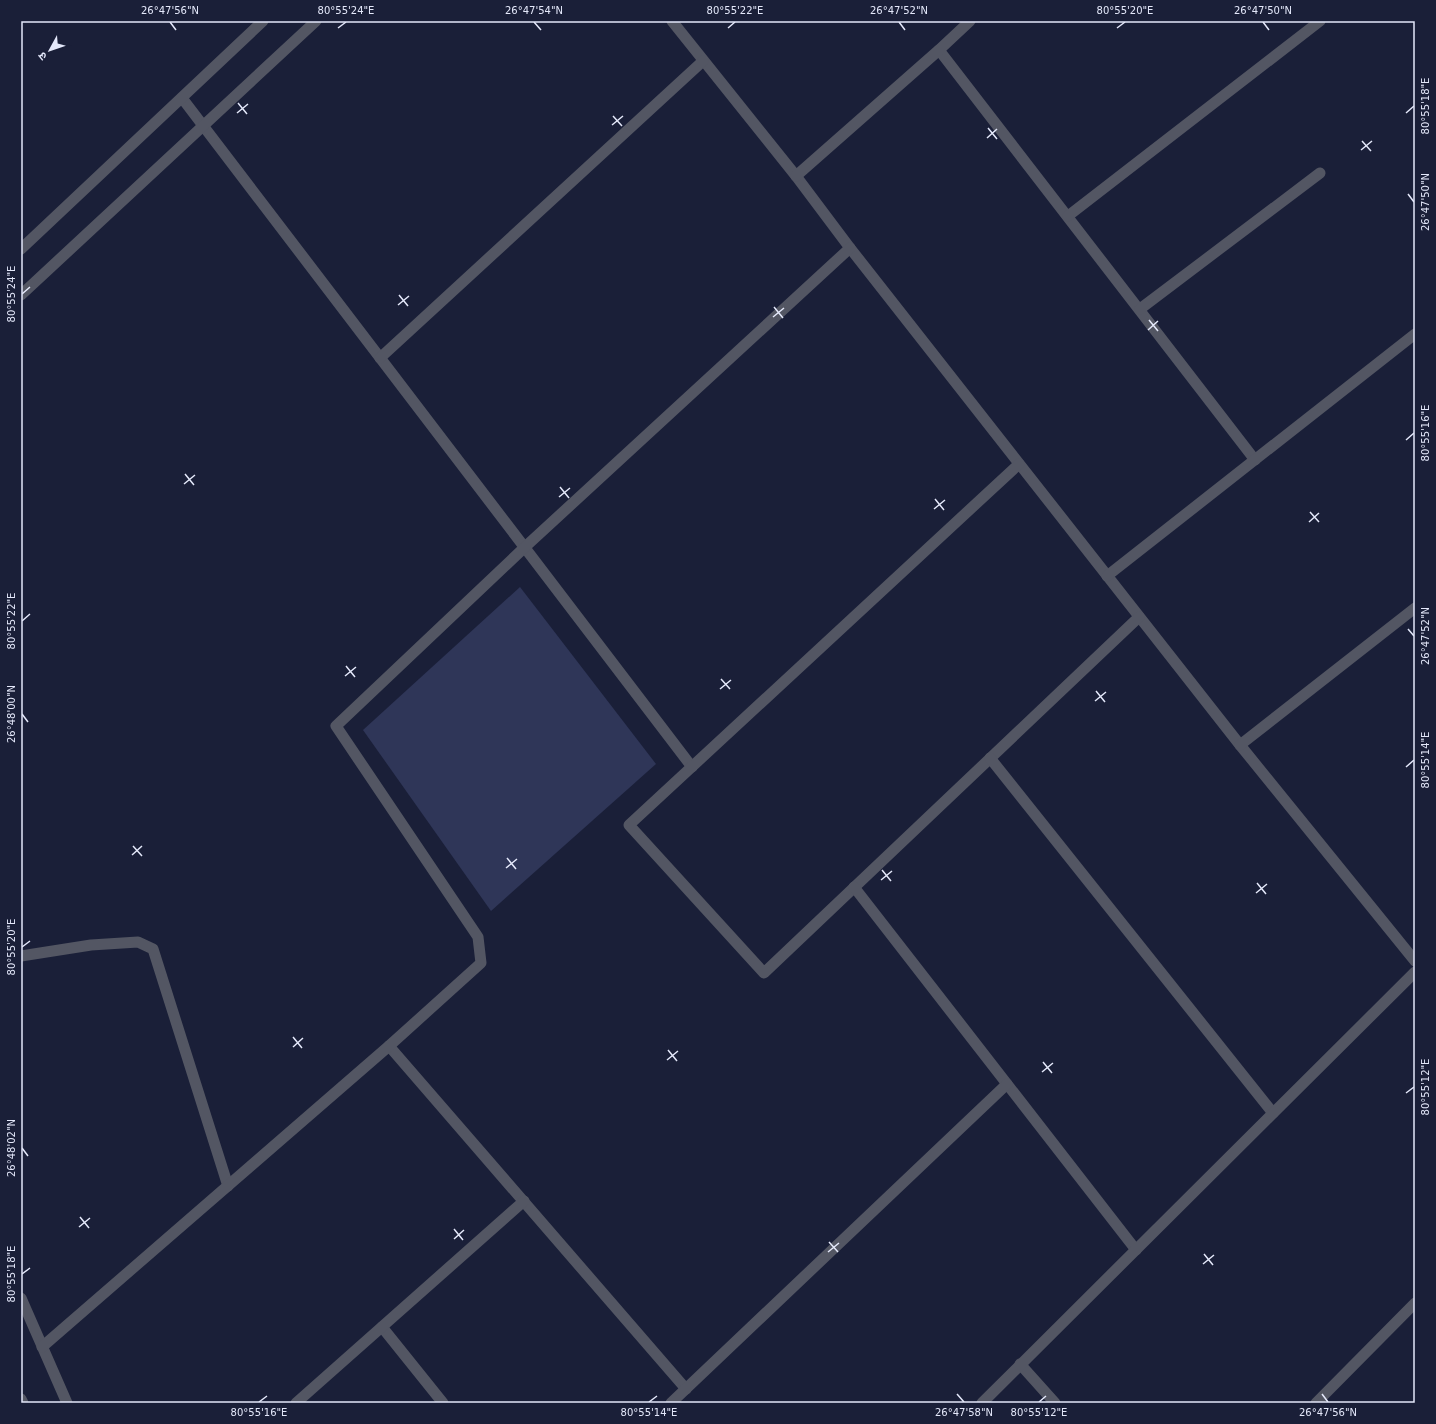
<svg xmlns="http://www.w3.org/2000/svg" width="1436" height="1424" font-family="'DejaVu Sans','Noto Sans Devanagari',sans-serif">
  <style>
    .green { fill: #2f3658 }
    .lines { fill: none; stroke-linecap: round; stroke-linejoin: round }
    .minor { stroke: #535663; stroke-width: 11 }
    .tertiary { stroke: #535663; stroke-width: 11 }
    .ticks { fill: none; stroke: #e4e8fa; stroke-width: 1.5 }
    .neatline { fill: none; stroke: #e4e8fa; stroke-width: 1.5 }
    .ticks-label { font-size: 10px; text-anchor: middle; fill: #e4e8fa }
  </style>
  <rect width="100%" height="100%" fill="#1a1f38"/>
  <!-- green -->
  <path class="green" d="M520,587L656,764L491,911L363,730Z"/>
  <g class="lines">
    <!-- minor -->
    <g class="minor">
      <path d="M672,21L796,176L850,248L1240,745L1415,961"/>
      <path d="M939,50L1255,460"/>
      <path d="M182,98L692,767"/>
      <path d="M796,176L939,50L970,21"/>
      <path d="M1068,216L1320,21"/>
      <path d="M1140,309L1320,173"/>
      <path d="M380,358L703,61"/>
      <path d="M1019,464L629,825L764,973L1139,617"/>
      <path d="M1107,576L1415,334"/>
      <path d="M1240,745L1415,608"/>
      <path d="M990,758L1273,1113"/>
      <path d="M854,887L1136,1250"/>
      <path d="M21,956L91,945L138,942L153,949L228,1186"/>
      <path d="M389,1046L686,1389"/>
      <path d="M21,1298L67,1403"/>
      <path d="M382,1327L443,1403"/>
      <path d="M42,1347L389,1046L481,963L478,937L336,726L525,547L850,248"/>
      <path d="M1020,1364L1055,1403"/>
      <path d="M296,1403L524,1201"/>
      <path d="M671,1403L1007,1084"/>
      <path d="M982,1403L1415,972"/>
      <path d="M1316,1403L1415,1303"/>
    </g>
    <!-- tertiary -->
    <g class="tertiary">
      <path d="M21,249L263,21"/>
      <path d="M21,295L316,21"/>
      <path d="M21,1399L23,1403"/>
    </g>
  </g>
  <!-- ticks -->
  <path class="ticks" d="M170,22L176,30M534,22L541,30M899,22L905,30M1263,22L1269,30M338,28L346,22M728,28L735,22M1117,28L1125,22M238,103L247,114M237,113L248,104M1406,113L1414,106M613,116L622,126M612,125L623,116M988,128L997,139M987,138L997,129M1362,141L1371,151M1361,150L1372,141M1408,194L1414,202M22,294L30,287M399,295L408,306M398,305L409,296M774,307L783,318M773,317L784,308M1149,320L1158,331M1148,330L1158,321M1406,440L1414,433M185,474L194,485M184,484L195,475M560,487L569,498M559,497L570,488M935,499L944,510M934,509L945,500M1310,512L1319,522M1309,522L1319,513M22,621L30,614M1408,629L1414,636M346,666L355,677M345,676L356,667M721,679L730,689M720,689L731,680M1096,691L1105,702M1095,701L1106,692M22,714L28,722M1406,767L1414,760M133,846L142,856M132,855L142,846M507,858L516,869M506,868L517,859M882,870L891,881M881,880L892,871M1257,883L1266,894M1256,893L1267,884M22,947L30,941M293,1037L302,1048M293,1047L303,1038M668,1050L677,1061M667,1060L678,1051M1043,1062L1052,1073M1042,1072L1053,1063M1406,1093L1414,1087M22,1148L28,1156M80,1217L89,1228M79,1227L90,1218M454,1229L463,1240M454,1239L464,1230M829,1242L838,1252M828,1252L839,1243M1204,1254L1213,1265M1203,1264L1214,1255M22,1274L30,1268M957,1394L964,1402M1322,1394L1328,1402M259,1402L267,1396M649,1402L657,1396M1039,1402L1046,1396"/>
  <!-- border -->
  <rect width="1436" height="1424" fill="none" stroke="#1a1f38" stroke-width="44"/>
  <!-- north arrow -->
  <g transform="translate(50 50) rotate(230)" stroke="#1a1f38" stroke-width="3" paint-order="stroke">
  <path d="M0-3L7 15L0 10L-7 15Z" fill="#e4e8fa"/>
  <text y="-6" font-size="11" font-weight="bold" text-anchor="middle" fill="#e4e8fa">उ</text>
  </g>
  <rect x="22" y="22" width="1392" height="1380" class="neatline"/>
  <g class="ticks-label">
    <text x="170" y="14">26°47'56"N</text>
    <text x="346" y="14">80°55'24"E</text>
    <text x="534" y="14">26°47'54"N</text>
    <text x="735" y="14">80°55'22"E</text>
    <text x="899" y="14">26°47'52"N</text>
    <text x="1125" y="14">80°55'20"E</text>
    <text x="1263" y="14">26°47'50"N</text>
    <text transform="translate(1425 106) rotate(-90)" y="4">80°55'18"E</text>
    <text transform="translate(1425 202) rotate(-90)" y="4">26°47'50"N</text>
    <text transform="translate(11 294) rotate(-90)" y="4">80°55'24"E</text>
    <text transform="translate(1425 433) rotate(-90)" y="4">80°55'16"E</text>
    <text transform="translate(11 621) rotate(-90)" y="4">80°55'22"E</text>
    <text transform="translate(1425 636) rotate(-90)" y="4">26°47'52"N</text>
    <text transform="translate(11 714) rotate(-90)" y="4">26°48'00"N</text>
    <text transform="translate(1425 760) rotate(-90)" y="4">80°55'14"E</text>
    <text transform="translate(11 947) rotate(-90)" y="4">80°55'20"E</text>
    <text transform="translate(1425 1087) rotate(-90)" y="4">80°55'12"E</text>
    <text transform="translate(11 1148) rotate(-90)" y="4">26°48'02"N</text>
    <text transform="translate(11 1274) rotate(-90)" y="4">80°55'18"E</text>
    <text x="259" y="1416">80°55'16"E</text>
    <text x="649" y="1416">80°55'14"E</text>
    <text x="964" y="1416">26°47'58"N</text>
    <text x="1039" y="1416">80°55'12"E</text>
    <text x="1328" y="1416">26°47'56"N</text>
  </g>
</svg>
